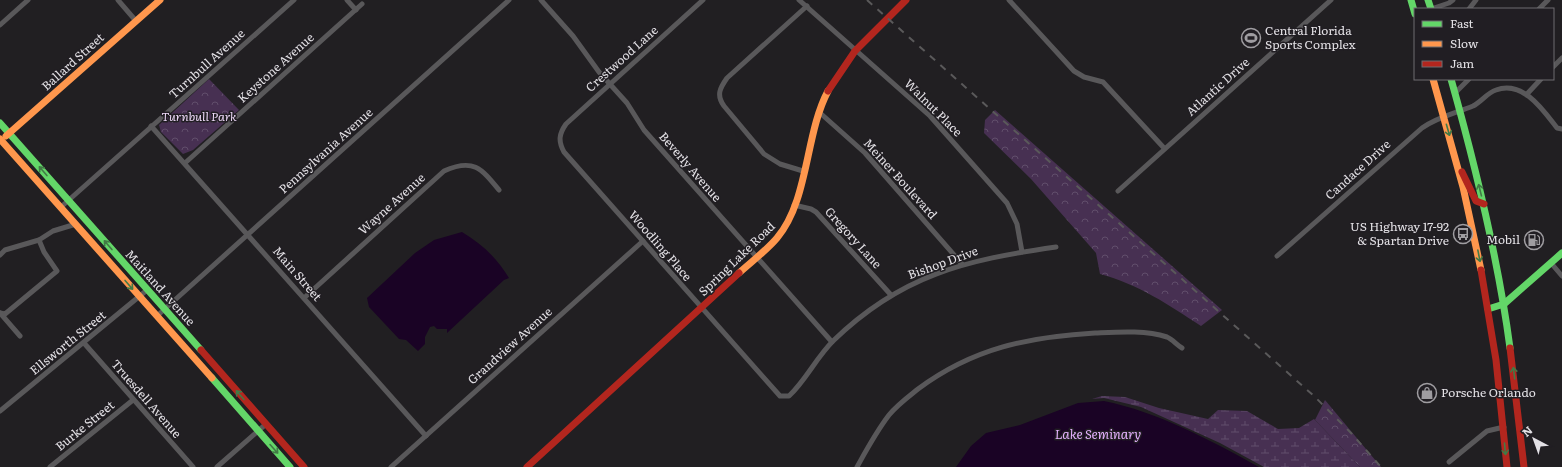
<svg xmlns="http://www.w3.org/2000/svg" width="1562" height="467" font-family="Literata,serif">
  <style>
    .forest { fill: url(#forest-crowns) }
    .wetland { fill: url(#wetland-marsh) }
    .water { fill: #1a0325 }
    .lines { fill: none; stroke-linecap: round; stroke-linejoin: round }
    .street { stroke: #59585a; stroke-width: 5 }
    .fast { stroke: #63d668; stroke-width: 7 }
    .slow { stroke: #ff974d; stroke-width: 7 }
    .jam { stroke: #b3261e; stroke-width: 7 }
    .rail { stroke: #5a595a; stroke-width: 2; stroke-dasharray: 7 7; stroke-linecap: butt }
    .oneway { stroke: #427a46 }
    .labels { text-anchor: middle; stroke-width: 3; stroke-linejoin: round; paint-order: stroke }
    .poi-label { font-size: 12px; fill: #e3e1e5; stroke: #211e23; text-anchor: start }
    .street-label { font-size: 12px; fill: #e3e1e5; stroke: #211e23 }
    .park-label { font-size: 12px; font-style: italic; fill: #edd8f7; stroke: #211e23 }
    .water-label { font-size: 13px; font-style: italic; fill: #e4b1fd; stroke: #211e23 }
  </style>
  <defs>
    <pattern id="forest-crowns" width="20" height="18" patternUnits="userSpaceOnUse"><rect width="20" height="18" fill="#473052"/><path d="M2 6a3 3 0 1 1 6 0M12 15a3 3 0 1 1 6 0" fill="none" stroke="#614e6b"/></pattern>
    <pattern id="wetland-marsh" width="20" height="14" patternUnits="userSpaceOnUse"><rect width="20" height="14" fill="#473052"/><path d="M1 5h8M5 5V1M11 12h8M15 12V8" fill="none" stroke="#614e6b"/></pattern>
  </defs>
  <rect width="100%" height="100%" fill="#211f22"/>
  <!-- forest -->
  <g class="forest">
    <path d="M209,79L239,110L193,150L183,154L161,132L159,125Z"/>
    <path d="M995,110L1222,310L1201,326C1169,305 1138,284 1100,274L1096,253L1031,179L984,133L985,120Z"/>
    <path d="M1325,400L1381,467H1360L1315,420Z"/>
  </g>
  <!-- wetland -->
  <path class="wetland" d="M1102,396L1125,397L1159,408L1208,419L1218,410L1247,411L1278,429L1299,428L1314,419L1360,467H1264L1220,443L1141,407L1104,398L1092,399Z"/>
  <!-- water -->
  <g class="water">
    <path d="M462,232C482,244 497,258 509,278L504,280L447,333V329H437L434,326L430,327L425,337V344L418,351L406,340L399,339L369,307L367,298L415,253L434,240Z"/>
    <path d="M1104,401C1158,412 1210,440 1259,467H956L971,446L986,433L1020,425L1078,403Z"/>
  </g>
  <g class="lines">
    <!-- street -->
    <g class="street">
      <path d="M118,0L136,21"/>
      <path d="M347,0L356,10"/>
      <path d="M541,0L573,36L599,72L627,103L644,130L832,342"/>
      <path d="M703,0L566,124C559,134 558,141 564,152L780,396H789C806,380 816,358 833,341C901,275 965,260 1056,247"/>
      <path d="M799,0L930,116L1007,203L1017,224L1022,252"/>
      <path d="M1009,0L1074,71L1084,77L1103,82L1164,148"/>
      <path d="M1431,9L1449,3L1453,0"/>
      <path d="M1469,9L1476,0"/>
      <path d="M1539,9L1548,0"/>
      <path d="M0,25L28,0"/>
      <path d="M1553,67L1562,58"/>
      <path d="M1455,93L1469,79"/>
      <path d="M1527,94L1541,79"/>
      <path d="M819,112L865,153L962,264"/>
      <path d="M151,126L426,436"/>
      <path d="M185,163L362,4"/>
      <path d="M803,171L780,164L764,154L724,106C716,95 720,88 727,78L807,6"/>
      <path d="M1118,191L1331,0"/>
      <path d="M794,205L811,209L816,212L891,295"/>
      <path d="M61,207L294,0"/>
      <path d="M0,255L5,250L39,240L53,231L76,224"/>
      <path d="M1277,256L1422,128C1437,117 1456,113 1473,106C1481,102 1487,93 1496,90C1523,80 1543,110 1557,128L1562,129"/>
      <path d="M1551,263L1562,276"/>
      <path d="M304,298L444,171C473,158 481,168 499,190"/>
      <path d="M0,313L5,314L57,271L44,252L39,240"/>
      <path d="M0,313L20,336"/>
      <path d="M157,316L509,0"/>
      <path d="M84,343L193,467"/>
      <path d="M0,411L147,290"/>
      <path d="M1449,462L1487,431L1504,427"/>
      <path d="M50,467L133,400"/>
      <path d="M217,467L266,424"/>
      <path d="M391,467L643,241"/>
      <path d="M857,467C867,449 876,432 889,415C897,405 908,397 918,389C973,348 1028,337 1095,333C1118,332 1145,330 1167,337C1172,339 1177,345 1182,348"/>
    </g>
    <!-- fast -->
    <g class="fast">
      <path d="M1411,0L1415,14"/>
      <path d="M1428,0L1431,9"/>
      <path d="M1451,79C1476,168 1498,257 1510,348"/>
      <path d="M0,123L201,350"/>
      <path d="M1488,309L1504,304L1562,253"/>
      <path d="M212,378L290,467"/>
    </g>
    <!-- slow -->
    <g class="slow">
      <path d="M1433,79L1463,187L1481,270"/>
      <path d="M6,136L160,0"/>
      <path d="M0,139L212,378"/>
      <path d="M739,273C751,262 766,251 777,238C809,200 805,134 828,91"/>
    </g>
    <!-- jam -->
    <g class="jam">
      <path d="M828,91L855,51L906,0"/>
      <path d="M1462,172L1476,201L1484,204"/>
      <path d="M1481,270L1496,360L1507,467"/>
      <path d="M1510,348L1524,467"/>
      <path d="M201,350L304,467"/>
      <path d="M527,467L739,273"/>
    </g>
    <!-- rail -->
    <path class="rail" d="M867,0L1314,396L1352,434L1381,467"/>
  </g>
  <!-- one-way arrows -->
  <defs><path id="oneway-shaft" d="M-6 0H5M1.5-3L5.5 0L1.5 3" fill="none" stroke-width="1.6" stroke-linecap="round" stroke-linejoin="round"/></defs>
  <g class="oneway">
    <use href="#oneway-shaft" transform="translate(1448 130) rotate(74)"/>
    <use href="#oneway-shaft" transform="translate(43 171) rotate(-131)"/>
    <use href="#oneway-shaft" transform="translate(1480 190) rotate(-104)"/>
    <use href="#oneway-shaft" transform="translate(108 245) rotate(-131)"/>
    <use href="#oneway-shaft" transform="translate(1479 256) rotate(79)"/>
    <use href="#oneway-shaft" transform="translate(129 285) rotate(49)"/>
    <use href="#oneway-shaft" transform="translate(1514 373) rotate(-97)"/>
    <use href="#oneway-shaft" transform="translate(240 395) rotate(-131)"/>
    <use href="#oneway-shaft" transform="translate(274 449) rotate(48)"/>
    <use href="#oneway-shaft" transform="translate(1505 449) rotate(85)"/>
  </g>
  <!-- icons -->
  <defs>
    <g id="stadium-ring" transform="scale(1)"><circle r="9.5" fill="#211e23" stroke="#9f9da1" stroke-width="1.5"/><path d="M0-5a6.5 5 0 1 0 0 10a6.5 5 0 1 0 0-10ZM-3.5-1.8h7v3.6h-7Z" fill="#9f9da1"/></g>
    <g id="bus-ring" transform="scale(1)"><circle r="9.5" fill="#211e23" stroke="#9f9da1" stroke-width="1.5"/><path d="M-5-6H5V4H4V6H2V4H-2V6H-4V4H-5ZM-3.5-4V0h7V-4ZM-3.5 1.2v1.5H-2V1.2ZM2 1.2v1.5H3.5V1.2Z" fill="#9f9da1"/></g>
    <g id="fuel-ring" transform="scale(1)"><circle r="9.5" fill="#211e23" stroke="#9f9da1" stroke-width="1.5"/><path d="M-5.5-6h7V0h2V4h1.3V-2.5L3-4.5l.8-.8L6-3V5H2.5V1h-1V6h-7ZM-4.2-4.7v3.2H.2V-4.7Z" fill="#9f9da1"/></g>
    <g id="shop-ring" transform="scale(1)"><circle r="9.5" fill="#211e23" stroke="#9f9da1" stroke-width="1.5"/><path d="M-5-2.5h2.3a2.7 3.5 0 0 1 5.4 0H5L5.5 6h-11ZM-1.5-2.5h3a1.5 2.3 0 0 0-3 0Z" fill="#9f9da1"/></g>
  </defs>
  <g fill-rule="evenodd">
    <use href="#stadium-ring" x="1251" y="38"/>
    <use href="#bus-ring" x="1463" y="234"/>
    <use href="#fuel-ring" x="1534" y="240"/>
    <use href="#shop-ring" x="1427" y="393"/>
  </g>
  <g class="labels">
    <!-- poi labels -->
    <g class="poi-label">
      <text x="1265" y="35">Central Florida<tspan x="1265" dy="14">Sports Complex</tspan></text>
      <text x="1449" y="231" text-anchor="end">US Highway 17-92<tspan x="1449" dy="14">&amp; Spartan Drive</tspan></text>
      <text x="1520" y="244" text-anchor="end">Mobil</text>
      <text x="1441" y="397">Porsche Orlando</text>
    </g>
    <!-- street labels -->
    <g class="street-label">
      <text transform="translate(622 59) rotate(-42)" y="4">Crestwood Lane</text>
      <text transform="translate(73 62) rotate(-42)" y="4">Ballard Street</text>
      <text transform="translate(207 64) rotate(-42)" y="4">Turnbull Avenue</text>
      <text transform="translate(276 68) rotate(-42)" y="4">Keystone Avenue</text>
      <text transform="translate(1218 87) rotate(-42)" y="4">Atlantic Drive</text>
      <text transform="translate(933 108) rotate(45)" y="4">Walnut Place</text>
      <text transform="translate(326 151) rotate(-42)" y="4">Pennsylvania Avenue</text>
      <text transform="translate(690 167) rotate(49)" y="4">Beverly Avenue</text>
      <text transform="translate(1358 170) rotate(-42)" y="4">Candace Drive</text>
      <text transform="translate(900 179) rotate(48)" y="4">Meiner Boulevard</text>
      <text transform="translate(392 204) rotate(-42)" y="4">Wayne Avenue</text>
      <text transform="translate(853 238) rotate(48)" y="4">Gregory Lane</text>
      <text transform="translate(660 246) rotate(49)" y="4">Woodling Place</text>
      <text transform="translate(737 259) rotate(-44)" y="4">Spring Lake Road</text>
      <text transform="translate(943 263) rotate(-20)" y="4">Bishop Drive</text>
      <text transform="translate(297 274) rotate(49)" y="4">Main Street</text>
      <text transform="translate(160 288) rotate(48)" y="4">Maitland Avenue</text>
      <text transform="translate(68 343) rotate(-39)" y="4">Ellsworth Street</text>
      <text transform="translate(510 346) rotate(-42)" y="4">Grandview Avenue</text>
      <text transform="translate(146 399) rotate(49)" y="4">Truesdell Avenue</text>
      <text transform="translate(85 426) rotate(-39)" y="4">Burke Street</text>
    </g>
    <!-- park labels -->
    <g class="park-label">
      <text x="199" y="121">Turnbull Park</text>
    </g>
    <!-- water labels -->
    <g class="water-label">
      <text x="1098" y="439">Lake Seminary</text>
    </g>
  </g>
  <!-- legend -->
  <rect x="1414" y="8" width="140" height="72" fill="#211e23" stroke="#6f6c71"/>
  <rect x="1422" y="21" width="20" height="6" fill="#63d668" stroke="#6f6c71"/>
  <text x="1450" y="28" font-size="12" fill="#e3e1e5">Fast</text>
  <rect x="1422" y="41" width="20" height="6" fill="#ff974d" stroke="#6f6c71"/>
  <text x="1450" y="48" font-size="12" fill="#e3e1e5">Slow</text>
  <rect x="1422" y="61" width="20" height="6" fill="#b3261e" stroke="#6f6c71"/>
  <text x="1450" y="68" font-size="12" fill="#e3e1e5">Jam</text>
  <!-- north arrow -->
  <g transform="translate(1534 439) rotate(319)" stroke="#211e23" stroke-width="3" paint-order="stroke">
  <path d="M0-3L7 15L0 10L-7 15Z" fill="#e3e1e5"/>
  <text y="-6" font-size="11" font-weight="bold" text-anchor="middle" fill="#e3e1e5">N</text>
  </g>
</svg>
